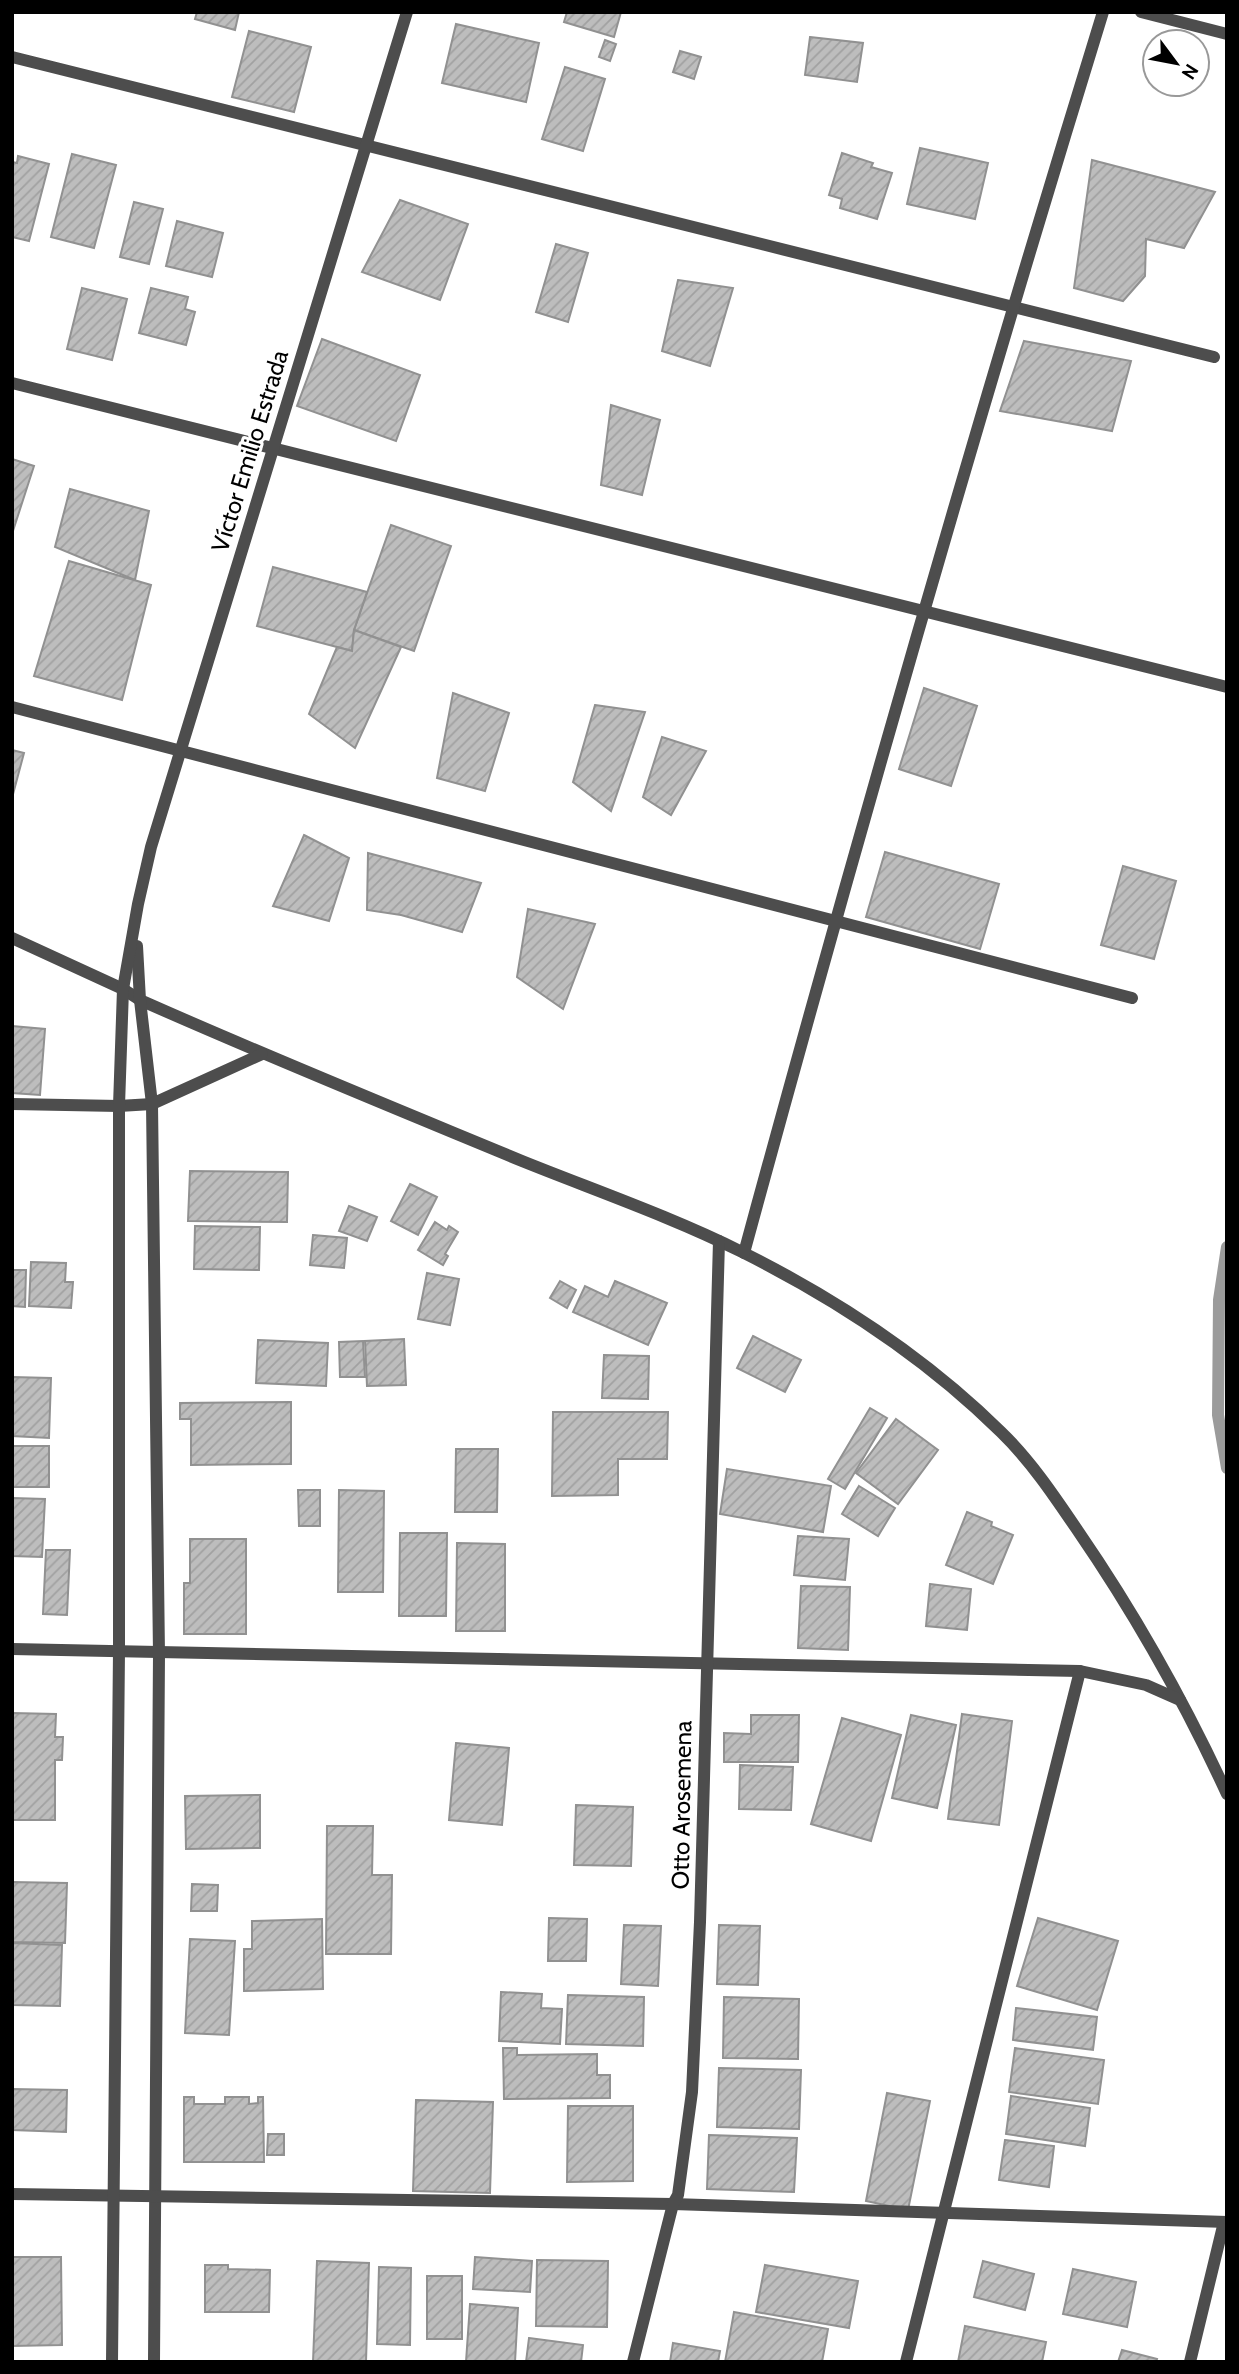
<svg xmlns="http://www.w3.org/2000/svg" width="1239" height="2374" font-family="Cabin,sans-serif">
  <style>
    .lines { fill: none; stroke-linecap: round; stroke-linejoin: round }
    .stream { stroke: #9b9b9b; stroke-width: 12 }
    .building { fill: url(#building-hatch); stroke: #919191; stroke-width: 2 }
    .minor { stroke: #4d4d4d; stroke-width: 12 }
    .labels { text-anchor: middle; stroke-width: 6; stroke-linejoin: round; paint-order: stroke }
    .street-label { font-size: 24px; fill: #000; stroke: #fff }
  </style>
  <defs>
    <pattern id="building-hatch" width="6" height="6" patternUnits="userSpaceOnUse" patternTransform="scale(1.75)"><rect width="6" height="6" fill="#bdbdbd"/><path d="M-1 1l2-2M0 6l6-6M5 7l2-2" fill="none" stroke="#a1a1a1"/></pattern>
  </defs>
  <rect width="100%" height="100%" fill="#fff"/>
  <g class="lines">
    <!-- stream -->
    <path class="stream" d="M1227,1247L1219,1300L1218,1415L1227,1468"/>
  </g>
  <!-- building -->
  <g class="building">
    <path d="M197,12H239L235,30L195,19Z"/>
    <path d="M567,12H621L614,37L564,22Z"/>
    <path d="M456,24L539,43L526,102L442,83Z"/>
    <path d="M249,31L311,47L294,112L232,97Z"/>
    <path d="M810,37L863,43L857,82L805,75Z"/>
    <path d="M605,40L616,44L610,61L599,57Z"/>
    <path d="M680,51L701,57L694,79L673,72Z"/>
    <path d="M565,67L605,79L583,151L542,139Z"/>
    <path d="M920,148L988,163L975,219L907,204Z"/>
    <path d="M842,153L873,163L871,167L892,173L877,219L840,208L842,199L829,195Z"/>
    <path d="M72,154L116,165L94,248L51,237Z"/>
    <path d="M18,156L49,164L29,241L12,237V162L17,163Z"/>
    <path d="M1092,160L1215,192L1184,248L1146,239L1145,276L1123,301L1074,288Z"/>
    <path d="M400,200L468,224L440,300L362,272Z"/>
    <path d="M134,202L163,209L149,264L120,257Z"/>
    <path d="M177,221L223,233L212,277L166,266Z"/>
    <path d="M556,244L588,253L568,322L536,312Z"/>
    <path d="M678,280L733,288L710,366L662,351Z"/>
    <path d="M82,288L127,299L112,360L67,349Z"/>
    <path d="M151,288L188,297L185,309L195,312L186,345L139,333Z"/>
    <path d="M322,339L420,375L396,441L297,406Z"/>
    <path d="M1024,341L1131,361L1112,431L1000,411Z"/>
    <path d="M611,405L660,420L642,495L601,485Z"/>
    <path d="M12,459L34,466L12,534Z"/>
    <path d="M70,489L149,511L135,580L55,547Z"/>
    <path d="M391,525L451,546L414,651L354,630Z"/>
    <path d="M69,561L151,585L122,700L34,676Z"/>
    <path d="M273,567L367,592L354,630L352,651L257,626Z"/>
    <path d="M354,630L401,647L355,748L309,714L337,647L352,651Z"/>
    <path d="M924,688L977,706L951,786L899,769Z"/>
    <path d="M453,693L509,713L485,791L437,778Z"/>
    <path d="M595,705L645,712L611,811L573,782Z"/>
    <path d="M662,737L706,751L671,815L643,797Z"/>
    <path d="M12,750L24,753L12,798Z"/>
    <path d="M304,835L349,858L329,921L273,906Z"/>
    <path d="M885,852L999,884L980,949L866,917Z"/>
    <path d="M368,853L481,883L462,932L401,915L367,910Z"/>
    <path d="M1123,866L1176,881L1154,959L1101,945Z"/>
    <path d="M528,909L595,924L563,1009L517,977Z"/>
    <path d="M12,1026L45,1029L40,1095L12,1093Z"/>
    <path d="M190,1171L288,1172L287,1222L188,1221Z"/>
    <path d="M410,1184L437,1197L418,1235L391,1221Z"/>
    <path d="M349,1206L377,1217L367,1241L339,1231Z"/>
    <path d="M435,1222L447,1230L449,1226L458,1232L445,1254L448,1256L443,1265L418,1250Z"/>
    <path d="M195,1226L260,1227L259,1270L194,1269Z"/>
    <path d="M313,1235L347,1238L344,1268L310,1265Z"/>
    <path d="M31,1262L66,1263L65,1282H73L71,1308L29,1306Z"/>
    <path d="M12,1270H26L25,1307L12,1306Z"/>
    <path d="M427,1273L459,1279L450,1325L418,1319Z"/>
    <path d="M560,1281L576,1290L567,1308L550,1298Z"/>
    <path d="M615,1281L667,1303L648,1345L573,1312L585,1286L608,1297Z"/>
    <path d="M753,1336L801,1360L785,1392L737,1368Z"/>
    <path d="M404,1339L406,1385L367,1386L365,1341Z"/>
    <path d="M258,1340L328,1343L326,1386L256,1383Z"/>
    <path d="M363,1341L365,1377H340L339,1342Z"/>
    <path d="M604,1355L649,1356L648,1399L602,1398Z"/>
    <path d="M12,1377L51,1378L49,1438L12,1436Z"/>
    <path d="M291,1402V1464L191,1465V1419H180V1403Z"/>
    <path d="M870,1408L887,1418L845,1489L828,1479Z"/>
    <path d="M553,1412H668L667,1459H618V1495L552,1496Z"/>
    <path d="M896,1419L938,1450L898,1504L856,1473Z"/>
    <rect x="12" y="1446" width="37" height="41"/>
    <path d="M456,1449H498L497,1512H455Z"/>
    <path d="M727,1469L831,1486L823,1532L720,1514Z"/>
    <path d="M859,1486L895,1508L878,1536L842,1514Z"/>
    <path d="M298,1490H320V1526H299Z"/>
    <path d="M339,1490L384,1491L383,1592H338Z"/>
    <path d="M12,1498L45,1499L42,1557L12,1556Z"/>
    <path d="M967,1512L992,1522L991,1526L1013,1535L993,1584L946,1565Z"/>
    <path d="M400,1533H447L446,1616H399Z"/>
    <path d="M798,1536L849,1539L845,1580L794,1575Z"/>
    <path d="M190,1539H246V1634H184V1583H190Z"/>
    <path d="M457,1543L505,1544V1631H456Z"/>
    <path d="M46,1550H70L67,1615L43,1614Z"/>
    <path d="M930,1584L971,1589L967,1630L926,1626Z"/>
    <path d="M801,1586L850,1587L848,1650L798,1648Z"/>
    <path d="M12,1713L56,1714L55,1737H63L62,1760H55V1820H12Z"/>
    <path d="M962,1714L1012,1721L999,1825L948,1819Z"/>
    <path d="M751,1715H799L798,1762H724V1733L751,1734Z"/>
    <path d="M911,1715L956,1725L937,1808L892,1798Z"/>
    <path d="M842,1718L901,1735L871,1841L811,1824Z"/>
    <path d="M456,1743L509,1748L502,1825L449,1820Z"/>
    <path d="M740,1765L793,1767L791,1810L739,1809Z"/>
    <path d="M260,1795V1848L186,1849L185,1796Z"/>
    <path d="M576,1805L633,1807L631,1866L574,1865Z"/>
    <path d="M327,1826H373L372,1875H392L391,1954H326Z"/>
    <path d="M12,1882L67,1883L65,1943L12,1942Z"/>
    <path d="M192,1884L218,1885L217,1911H191Z"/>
    <path d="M549,1918L587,1919L586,1961H548Z"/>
    <path d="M1038,1918L1118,1941L1097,2010L1017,1986Z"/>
    <path d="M322,1919L323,1989L244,1991V1949H252V1921Z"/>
    <path d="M624,1925L661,1926L658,1986L621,1984Z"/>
    <path d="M719,1925L760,1926L758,1985L717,1984Z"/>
    <path d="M190,1939L235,1941L229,2035L185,2033Z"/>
    <path d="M12,1943L62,1945L60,2006L12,2005Z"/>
    <path d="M501,1992L542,1994L541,2008L562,2009L560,2044L499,2041Z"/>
    <path d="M568,1995L644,1997L643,2046L566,2044Z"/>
    <path d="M724,1997L799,1999L798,2059L723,2058Z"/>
    <path d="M1016,2008L1097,2017L1093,2050L1013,2040Z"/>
    <path d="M503,2048H517V2055L597,2054V2075H610V2098L504,2099Z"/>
    <path d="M1015,2048L1104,2060L1098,2104L1009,2092Z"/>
    <path d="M719,2068L801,2070L799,2129L717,2127Z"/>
    <path d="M12,2089L67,2090L66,2132L12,2130Z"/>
    <path d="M887,2093L930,2101L908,2210L866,2201Z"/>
    <path d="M1011,2096L1090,2108L1085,2146L1006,2134Z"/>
    <path d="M184,2097H194V2104H225V2097H249V2104L258,2103V2097H263L264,2162H184Z"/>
    <path d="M416,2100L493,2102L490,2193L413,2191Z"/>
    <path d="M568,2106H633V2181L567,2182Z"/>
    <path d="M268,2134H284V2155H267Z"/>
    <path d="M709,2135L797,2138L794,2192L707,2189Z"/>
    <path d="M1005,2140L1054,2146L1049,2187L999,2180Z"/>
    <path d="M12,2257H61L62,2345L12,2346Z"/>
    <path d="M475,2257L532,2261L530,2292L473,2289Z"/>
    <path d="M537,2260L608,2261L607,2327L536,2326Z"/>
    <path d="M317,2261L369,2263L366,2362H313Z"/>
    <path d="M983,2261L1034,2274L1025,2310L974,2297Z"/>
    <path d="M205,2265H228V2269L270,2270L269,2312H205Z"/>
    <path d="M765,2265L858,2281L849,2328L756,2312Z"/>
    <path d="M379,2267L411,2268L410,2345L377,2344Z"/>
    <path d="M1073,2269L1136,2282L1127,2327L1063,2314Z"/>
    <rect x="427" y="2276" width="35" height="63"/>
    <path d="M470,2304L518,2308L515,2362H466Z"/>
    <path d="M734,2312L828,2329L822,2362H725Z"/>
    <path d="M965,2326L1046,2342L1042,2362H958Z"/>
    <path d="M529,2338L583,2345L581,2362H526Z"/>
    <path d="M673,2343L720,2351L718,2362H670Z"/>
    <path d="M1122,2350L1157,2359L1156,2362H1118Z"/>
  </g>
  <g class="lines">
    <!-- minor -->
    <g class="minor">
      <path d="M1141,12L1227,34"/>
      <path d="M12,57L1214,357"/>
      <path d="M12,383L1227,687"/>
      <path d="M12,707L1132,998"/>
      <path d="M12,938L123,989L140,1000C266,1056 394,1108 522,1161C594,1190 672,1217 742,1252C836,1299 926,1358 1001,1432C1031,1461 1055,1497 1078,1531C1135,1614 1185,1703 1227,1794"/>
      <path d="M137,946L140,1000L152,1104L159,1654L154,2362"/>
      <path d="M12,1104L119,1106L152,1104L262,1054"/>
      <path d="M744,1253C857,838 976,424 1103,12"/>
      <path d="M12,1649L1080,1671L1146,1685L1180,1700"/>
      <path d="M12,2194L673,2204L1227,2222"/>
      <path d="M112,2362L119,1651V1106L123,989L138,904L151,847L407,12"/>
      <path d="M633,2362L673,2204L678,2195L692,2092L700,1922L719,1241"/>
      <path d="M906,2362L1080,1671"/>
      <path d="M1190,2362L1224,2222"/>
    </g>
  </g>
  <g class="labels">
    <!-- street labels -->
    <g class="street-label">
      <text transform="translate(250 451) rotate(-73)" y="8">Víctor Emilio Estrada</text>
      <text transform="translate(682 1805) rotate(-89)" y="8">Otto Arosemena</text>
    </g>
  </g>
  <!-- border -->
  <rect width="1239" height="2374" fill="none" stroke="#000000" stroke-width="28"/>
  <!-- north arrow -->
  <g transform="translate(1176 63) rotate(122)"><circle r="33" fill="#ffffff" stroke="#999999" stroke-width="2"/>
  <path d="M0-5L12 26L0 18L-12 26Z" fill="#000000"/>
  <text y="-10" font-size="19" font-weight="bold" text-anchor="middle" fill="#000000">N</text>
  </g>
</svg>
